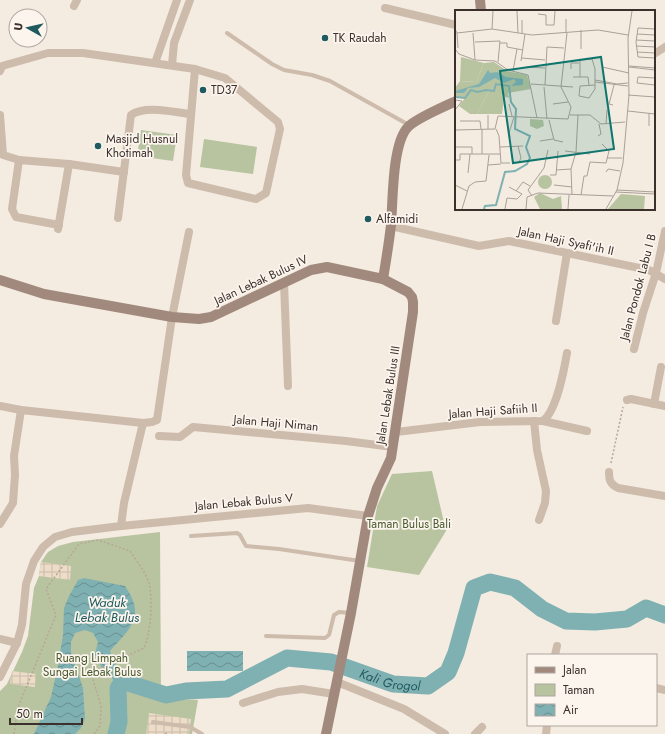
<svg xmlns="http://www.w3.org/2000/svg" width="665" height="734" font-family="Jost,sans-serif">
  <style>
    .park { fill: #b8c4a0 }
    .plaza { fill: url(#plaza-grid) }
    .water { fill: url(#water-waves) }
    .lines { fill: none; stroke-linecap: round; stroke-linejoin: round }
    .stream { stroke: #7fb0b2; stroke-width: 3 }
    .river { stroke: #7fb0b2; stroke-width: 17 }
    .path { stroke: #b9a596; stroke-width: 1.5; stroke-dasharray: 2 2; stroke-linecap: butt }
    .lane { stroke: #cdbbac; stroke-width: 4 }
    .street { stroke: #cdbbac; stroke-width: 8 }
    .secondary { stroke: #a18a7d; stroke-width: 10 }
    .poi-dot { fill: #1f5a5e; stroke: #fbf5ee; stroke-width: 1.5 }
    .labels { text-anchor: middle; stroke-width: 3.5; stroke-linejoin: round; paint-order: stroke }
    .poi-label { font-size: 12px; fill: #3b302b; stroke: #fbf5ee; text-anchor: start }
    .street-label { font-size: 12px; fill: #3b302b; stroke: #fbf5ee }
    .park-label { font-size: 12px; fill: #4a5a2e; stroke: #fbf5ee }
    .water-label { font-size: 13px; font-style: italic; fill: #1f5a5e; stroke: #fbf5ee }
    .inset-river { fill: none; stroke: #7fb0b2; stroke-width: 2 }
    .inset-road { fill: none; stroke: #aaa098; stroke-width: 1 }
    .view { fill: #0f766e; fill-opacity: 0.15; stroke: #0f766e; stroke-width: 2 }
    .inset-edge { fill: none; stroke: #3b302b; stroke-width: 2 }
  </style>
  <defs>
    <pattern id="plaza-grid" width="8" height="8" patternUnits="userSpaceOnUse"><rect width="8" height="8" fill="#ecdcc8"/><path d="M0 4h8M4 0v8" fill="none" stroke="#cbbdac"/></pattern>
    <pattern id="water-waves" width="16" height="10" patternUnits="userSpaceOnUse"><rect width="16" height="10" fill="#7fb0b2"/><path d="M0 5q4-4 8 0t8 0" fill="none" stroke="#699091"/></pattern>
  </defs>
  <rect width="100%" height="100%" fill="#f4ebe1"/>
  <!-- park -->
  <g class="park">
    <path d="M141,130L177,135L173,161L137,156Z"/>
    <path d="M204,139L257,147L253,174L200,167Z"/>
    <path d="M432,471L446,531L419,575L367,567L377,506L392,474Z"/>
    <path d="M160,532L161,698L198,700L192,734H0V691L7,684L22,652L28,636L34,588L39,576L41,562L48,552L58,546L73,542Z"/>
  </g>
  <!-- plaza -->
  <g class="plaza">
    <path d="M41,562L71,566L70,580L39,576Z"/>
    <path d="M12,671L36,674L35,687L10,684Z"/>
    <path d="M149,713L191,719L189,734H146Z"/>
  </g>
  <!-- water -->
  <g class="water">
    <path d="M84,578L125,586C146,616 131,628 110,651L117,668L105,674L95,654L98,642L93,633L85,630L75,633L71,642V652L83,688L85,719L81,728L75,734H34L51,697L58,666L63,635L64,608L69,596L78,580Z"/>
    <rect x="187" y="651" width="56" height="20"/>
  </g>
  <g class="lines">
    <!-- stream -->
    <path class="stream" d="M111,671L118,688"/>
    <!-- river -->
    <path class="river" id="s1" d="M116,734L119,722L118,688L121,684L125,682L166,695L186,691L227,689L287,658L331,662L393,684L428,686L448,672L456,653L474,588L490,582L515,588L542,609L566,621L595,622L627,619L646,608L665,615"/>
    <!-- path -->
    <g class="path">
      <path d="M611,463L623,407"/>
      <path d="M14,734L18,707L56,615L46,589L79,544L98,540L130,551C136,560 146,573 149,583C153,601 151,632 144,648L91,673L101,706L100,726L94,734"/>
      <path d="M165,734L168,732"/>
    </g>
    <!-- lane -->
    <g class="lane">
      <path d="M227,33L272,64L284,70L312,75L330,81L409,125"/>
      <path d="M191,536L237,533L240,535L246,546L279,549L360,561"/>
      <path d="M266,636L325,638L329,635L334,615L339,612L351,613"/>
      <path d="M153,722L190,727L202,734"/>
    </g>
    <!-- street -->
    <g class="street">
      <path d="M74,6L77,0"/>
      <path d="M385,8L456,25"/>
      <path d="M654,54L665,47"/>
      <path d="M155,63L177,0"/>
      <path d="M172,65L174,43L190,0"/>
      <path d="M0,71L2,66L48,53H83L195,69L225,78L278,122L280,129L266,193L256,199L188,183L186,175L195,69"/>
      <path d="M0,115L3,155L19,160L69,164L124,172"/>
      <path d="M19,160L12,209L16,217L59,225"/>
      <path d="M118,218L131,115C145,105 173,112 190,114"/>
      <path d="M391,226L479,246L509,241L649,270L665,279"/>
      <path d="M58,229L69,164"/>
      <path d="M284,283L288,386"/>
      <path d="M556,321L567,253"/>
      <path d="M634,349L643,313L656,273L665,231"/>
      <path d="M627,400L631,399L665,406"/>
      <path d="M654,404L661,367"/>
      <path d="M0,406L21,410L143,423L152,422L157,420L172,317L189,232"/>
      <path d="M534,421L537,450L546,491L545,503L539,520"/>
      <path d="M543,421L587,431"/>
      <path d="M396,432L480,422L543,421C557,410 564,370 567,353"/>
      <path d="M159,436L180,437L193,427L346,441L393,447"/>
      <path d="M609,472C609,480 610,484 618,488L665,496"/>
      <path d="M0,524L13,503L15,475L14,456L21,410"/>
      <path d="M121,526L124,503L143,423"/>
      <path d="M0,639L17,643"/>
      <path d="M555,655L557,646"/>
      <path d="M0,677L17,643L22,625L26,584L34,561L43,547L55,537L72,532L121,526L308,508L368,516"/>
      <path d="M337,682L404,709L445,734"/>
      <path d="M656,688L665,690"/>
      <path d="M243,703L278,692L302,689L334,694"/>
      <path d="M475,734L482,727"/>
      <path d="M546,734L547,725"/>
    </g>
    <!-- secondary -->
    <g class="secondary">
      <path d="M480,0L481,11"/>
      <path d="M383,279C386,261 389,243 391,225C393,201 392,143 408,127C415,119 445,106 456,101"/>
      <path d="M0,280L44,294L172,317L199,319L211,317L311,270L327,267L383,279L408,292L412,297L413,302V312L391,458L377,488L368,516L351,613L326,734"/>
    </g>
  </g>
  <!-- markers -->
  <g class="poi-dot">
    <circle cx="325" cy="38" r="4"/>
    <circle cx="203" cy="90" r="4"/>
    <circle cx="98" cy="146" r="4"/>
    <circle cx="368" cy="219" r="4"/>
  </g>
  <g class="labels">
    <!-- poi labels -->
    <g class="poi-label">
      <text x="333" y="42">TK Raudah</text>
      <text x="211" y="94">TD37</text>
      <text x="106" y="143">Masjid Husnul<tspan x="106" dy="14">Khotimah</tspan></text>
      <text x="376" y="223">Alfamidi</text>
    </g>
    <!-- street labels -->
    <g class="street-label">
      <text transform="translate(566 241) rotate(12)" y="4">Jalan Haji Syafi'ih II</text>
      <text transform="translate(261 280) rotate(-25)" y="4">Jalan Lebak Bulus IV</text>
      <text transform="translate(638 287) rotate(-75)" y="4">Jalan Pondok Labu I B</text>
      <text transform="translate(388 395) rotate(-81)" y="4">Jalan Lebak Bulus III</text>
      <text transform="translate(493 411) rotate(-4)" y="4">Jalan Haji Safiih II</text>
      <text transform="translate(276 423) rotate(5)" y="4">Jalan Haji Niman</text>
      <text transform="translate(244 502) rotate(-5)" y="4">Jalan Lebak Bulus V</text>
    </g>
    <!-- park labels -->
    <g class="park-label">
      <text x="409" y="528">Taman Bulus Bali</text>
      <text x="92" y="662">Ruang Limpah<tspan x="92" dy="14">Sungai Lebak Bulus</tspan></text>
    </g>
    <!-- water labels -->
    <g class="water-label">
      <text x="107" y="607">Waduk<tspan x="107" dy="15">Lebak Bulus</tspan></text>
      <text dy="5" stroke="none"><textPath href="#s1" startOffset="334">Kali Grogol</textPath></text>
    </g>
  </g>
  <!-- overview -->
  <g transform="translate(455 10)">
    <rect width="200" height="200" fill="#f4ebe1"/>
    <path d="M16,80L34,81L22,104H15L4,96ZM85,183L98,189L106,186L107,199H85L79,187ZM166,184L190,186L189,199H153Z" fill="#b8c4a0"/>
    <path d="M6,47L29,53L21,72L5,71ZM34,81L44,83L49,88L47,104H22ZM83 172a7 7 0 1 1 14 0a7 7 0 1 1-14 0Z" fill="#b8c4a0"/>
    <path d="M39,52L52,61L72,65L76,79L53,83L54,88L30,80L22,83L16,80L11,87H0V78L5,71L21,72L29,53ZM75,109L88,110L89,116L82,119L75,116Z" fill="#b8c4a0"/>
    <path d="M33,60L35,63L42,62L51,67L68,69V75L56,76L61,72L59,69L49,73L40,68L24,77L13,78L9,83H0V81L24,74Z" fill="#7fb0b2"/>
    <path class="inset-river" d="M0,87L10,88L16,80L22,82L31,80L39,81L41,74L54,76L56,92L61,99L60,119L75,126L71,137L75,148L72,154L60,161L50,162L41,195L30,196L29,199"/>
    <path class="inset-road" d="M62,1L63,23M83,4L91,5V15H99L100,1M67,10V24M0,19L2,23L37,19L77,25L143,20L173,25M37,19L38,1M200,19L183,18L181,32L183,47L200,48M126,20V39M2,23L3,38M18,23L20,50L40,51L53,60L73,65L82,108M111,23V9M182,24L200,25M181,30L200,31M20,32L45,31L43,52M45,33H52V37L68,40M181,36L200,37M109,38L92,37L90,75L118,77M0,39L4,44L20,50M182,42L200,43M67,48L90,50M66,51L70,24M174,56L200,58M71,57L90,58M147,57L174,63M174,57L200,60M116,59V53H124M58,61L62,39M118,67H133L134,75M125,67V50L137,49L140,59V79L134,88L124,86L125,76L140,75M200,68L183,67L182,73L200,75M140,70L162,74L173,73M140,72L173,76M76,74L90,75M89,77L92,109M173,85L200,87M0,90L7,91L0,100M54,94L57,106M98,94L113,92M158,95L154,94L159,75M173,101L200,104M33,105V119M115,105H135L146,114L170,112M94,110L99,130L108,132M5,111H25L26,119M151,114L152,100M194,116V103M41,119L44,126L46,153H55M0,120L40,119L43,106L113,109L116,97L106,77L112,23M143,126L146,124L144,114M55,127L54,123L59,107M85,131L98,129M63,136L66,148L64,152M0,137H17V144M45,137L68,136M110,141L135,144M27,144V119M152,148H167M0,150H5V144H45M33,155L46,154M101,160L116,159M151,162L153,159L165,161M13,163L15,144M95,165H101L103,141M0,175L12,181M99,175L117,177M162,180L200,182M61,181L68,172L75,176M161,182L200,184M117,185L116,159L121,142L123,105M126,185L129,166H132L135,152L151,153L154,141L147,134M77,186L73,180L89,158L93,140M7,199L14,176L20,172L31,171L34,145M50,199L52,188L62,189L67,184L54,177M71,199L72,187L83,183L158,186M113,199L114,185M151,199L162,180L168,153L174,85L173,28L177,1"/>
    <path class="view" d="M146,47L159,139L58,153L45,61Z"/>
    <rect width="200" height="200" class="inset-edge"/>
  </g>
  <!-- legend -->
  <rect x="527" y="654" width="130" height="72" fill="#fbf5ee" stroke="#aea6a0"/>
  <rect x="535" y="667" width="20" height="6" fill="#a18a7d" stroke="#aea6a0"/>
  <text x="563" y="674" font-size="12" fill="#3b302b">Jalan</text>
  <rect x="535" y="684" width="20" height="12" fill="#b8c4a0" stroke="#aea6a0"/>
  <text x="563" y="694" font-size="12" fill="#3b302b">Taman</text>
  <rect x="535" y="704" width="20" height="12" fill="url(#water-waves)" stroke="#aea6a0"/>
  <text x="563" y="714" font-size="12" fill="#3b302b">Air</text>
  <!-- north arrow -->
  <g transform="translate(28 28) rotate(278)"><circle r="19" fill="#fbf5ee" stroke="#aea6a0"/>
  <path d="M0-3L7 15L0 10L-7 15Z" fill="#1f5a5e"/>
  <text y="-6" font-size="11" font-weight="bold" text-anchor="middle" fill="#3b302b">U</text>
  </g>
  <!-- scale -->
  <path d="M10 718v6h72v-6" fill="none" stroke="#3b302b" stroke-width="2"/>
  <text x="16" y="718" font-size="12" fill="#3b302b" stroke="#fbf5ee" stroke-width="3" paint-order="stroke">50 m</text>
</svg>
